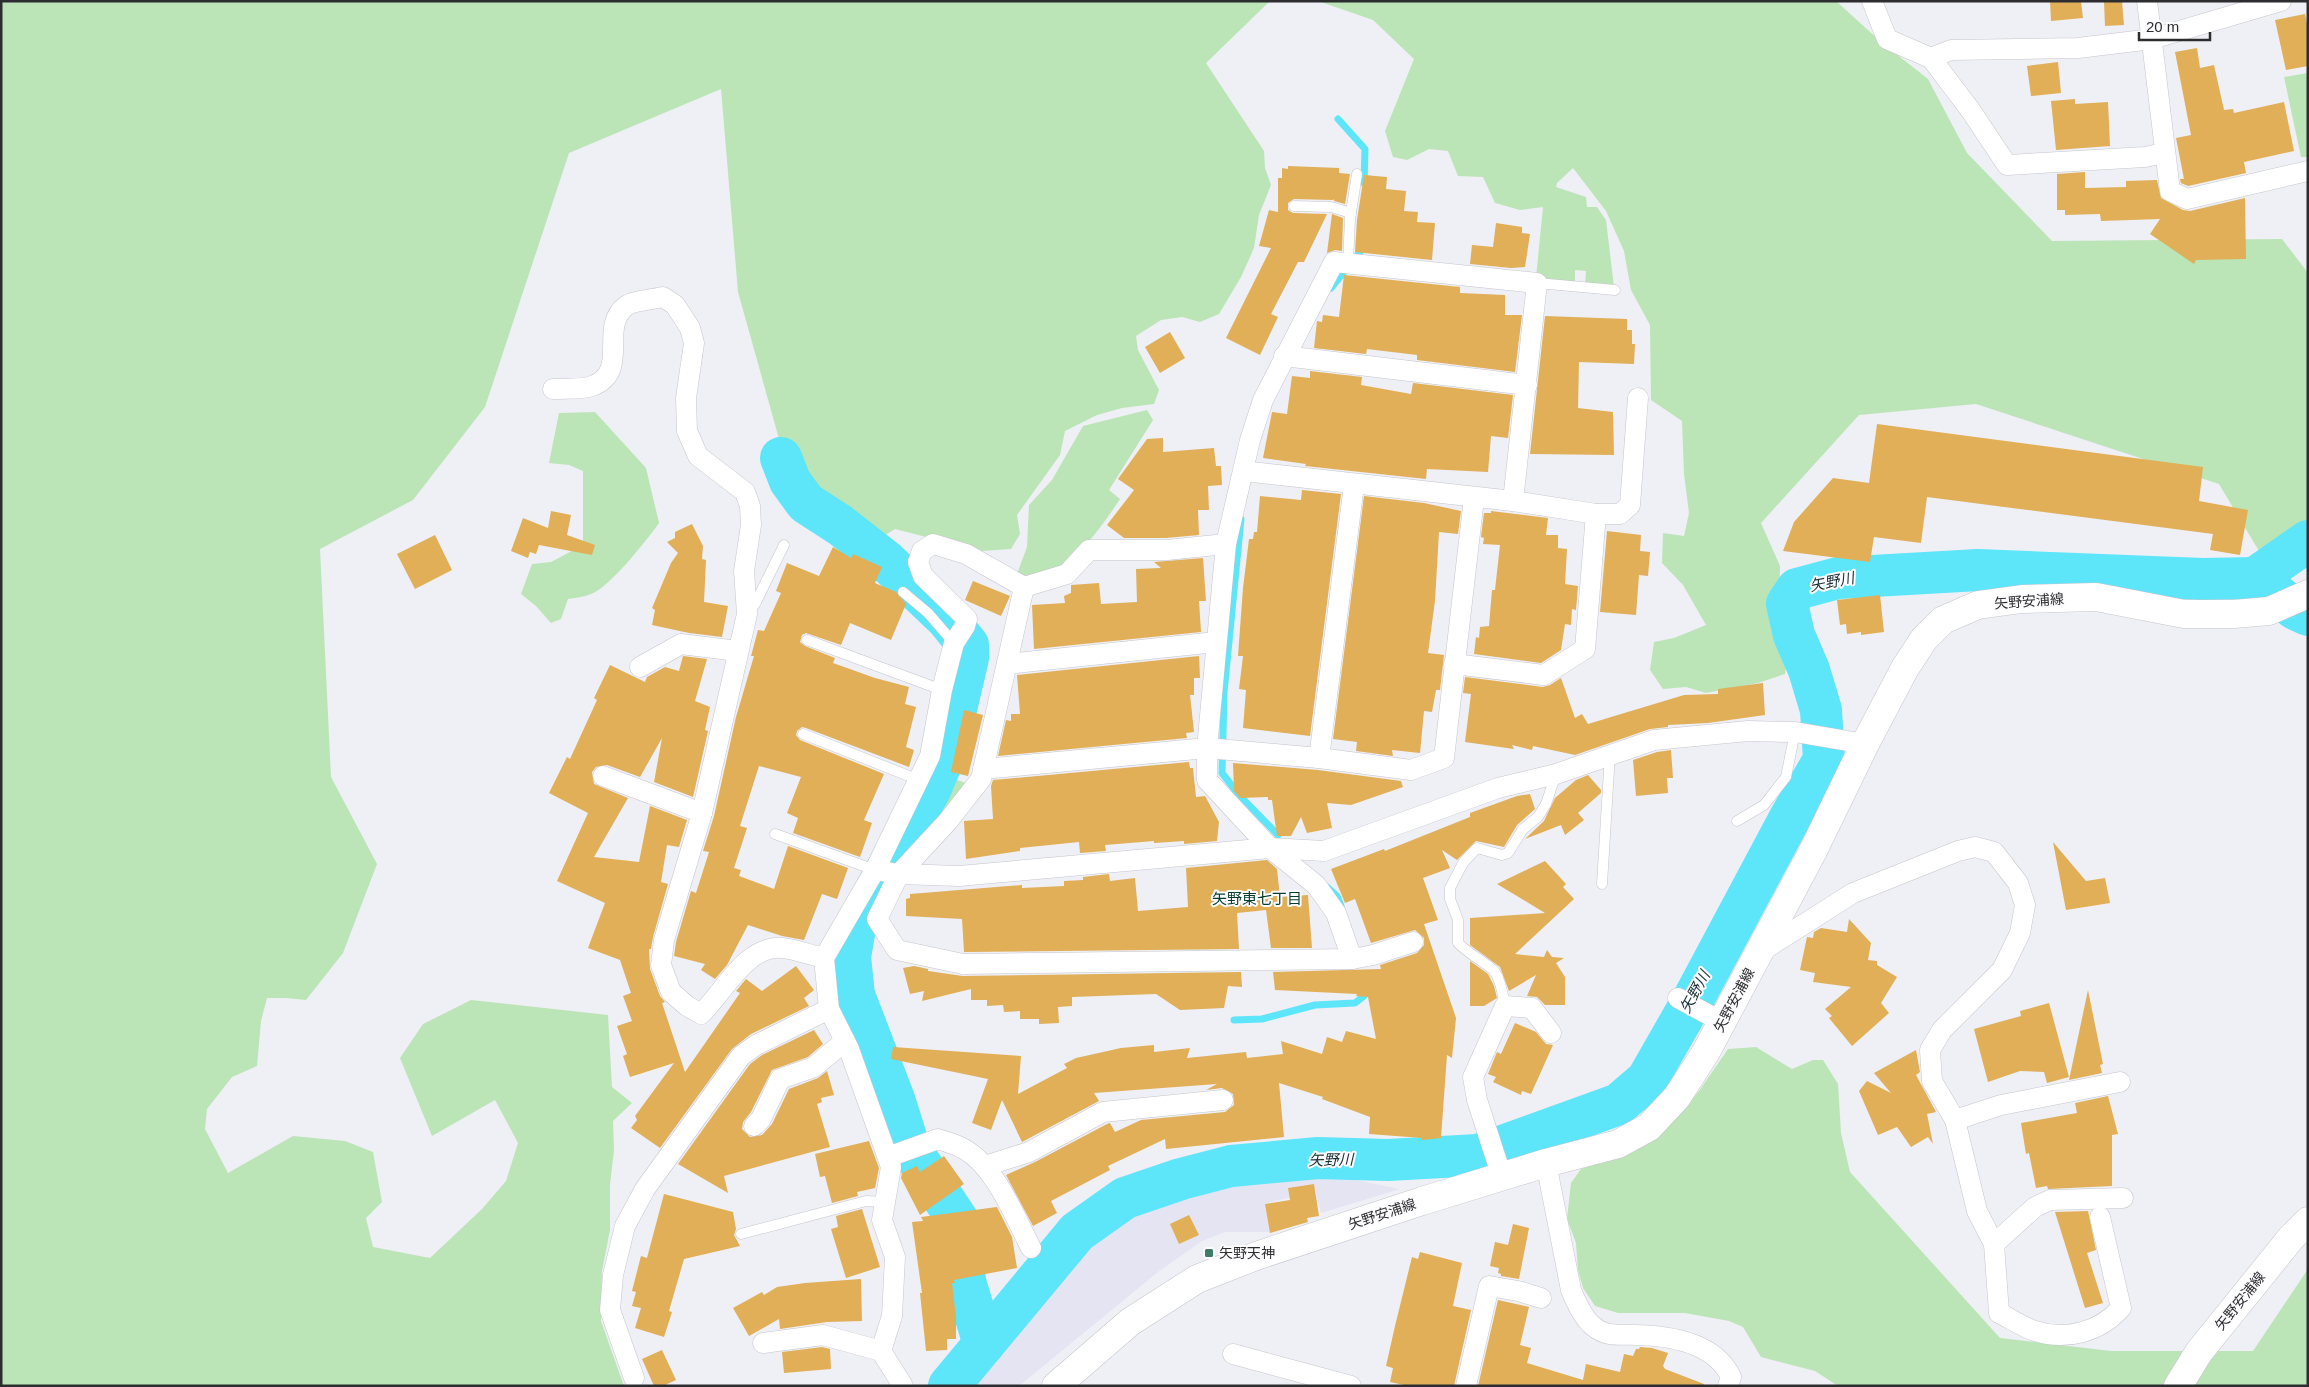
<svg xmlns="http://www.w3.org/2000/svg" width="2309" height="1387" font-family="Helvetica,'Noto Sans JP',sans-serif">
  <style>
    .built { fill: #e5e4f3 }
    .green { fill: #bbe5b6 }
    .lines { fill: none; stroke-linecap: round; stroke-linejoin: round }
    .stream { stroke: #5de5f9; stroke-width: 7 }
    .river { stroke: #5de5f9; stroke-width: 42 }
    .building { fill: #e0af57 }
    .service-casing { stroke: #c5c5cc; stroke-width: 11 }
    .minor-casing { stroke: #c5c5cc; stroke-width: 21 }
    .primary-casing { stroke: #c5c5cc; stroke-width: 29 }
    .service { stroke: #fff; stroke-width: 10 }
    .minor { stroke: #fff; stroke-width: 20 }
    .primary { stroke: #fff; stroke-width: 28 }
    .poi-dot { fill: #3f7c68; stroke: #fcfcfe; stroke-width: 2 }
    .labels { text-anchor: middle; stroke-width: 4; stroke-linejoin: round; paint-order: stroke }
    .street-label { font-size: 14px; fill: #2d2d30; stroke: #fcfcfe }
    .poi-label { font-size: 14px; fill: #2d2d30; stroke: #fcfcfe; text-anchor: start }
    .water-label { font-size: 15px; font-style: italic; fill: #172e32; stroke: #fcfcfe }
    .neighbourhood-label { font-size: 15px; fill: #053c2d; stroke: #fcfcfe }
  </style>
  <rect width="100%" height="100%" fill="#efeff6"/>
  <!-- built -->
  <path class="built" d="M1336,1176L1400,1189L1321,1213L1314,1184L1288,1188L1290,1197L1265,1204L1273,1232H1225L1202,1241L1158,1272L1019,1386H969L1095,1237L1154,1204L1196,1190Z"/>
  <!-- green -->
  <g class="green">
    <path d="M1,1H1270L1206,63L1264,151L1265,168L1271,185L1259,215L1254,248L1241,277L1219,314L1200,322L1182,317L1161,320L1136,336L1138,350L1159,390L1154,404L1122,408L1097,415L1065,431L1060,455L1017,515L1020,534L1011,549L981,551L895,529C878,540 874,544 856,533L839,541L826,532L816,517L800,514L738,292L721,89L569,153L485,407L413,500L320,549L331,777L377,864L343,953L306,1000L286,998H267L261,1021L257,1066L232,1077L207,1109L205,1129L228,1173L293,1136L345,1141L373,1152L382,1202L366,1218L373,1247L430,1258L482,1209L506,1181L518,1143L495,1100L432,1136L400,1058L423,1024L471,1000L608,1015L612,1087L632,1103L613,1121L614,1150L610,1185V1230L602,1271L601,1321L624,1386H1Z"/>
    <path d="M1318,1H1836L1881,42L1928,79L1967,153L2052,241L2282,239L2308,273V544L2262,556L2219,484L1976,404L1859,415L1761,523L1780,566L1779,609L1788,645L1785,674L1758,683L1706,693L1686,687L1663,689L1650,670L1654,642L1674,638L1706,625L1683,585L1662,563L1663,533L1684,536L1689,513L1684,474L1682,421L1651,400L1650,325L1631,290L1624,251L1606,211L1573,168L1557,183L1556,187L1586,197L1587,207H1597L1606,220L1614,287L1585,285L1586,271L1575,270V282L1536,278L1543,207L1520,210L1495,203L1483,177L1458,176L1448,151L1429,149L1407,160L1393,157L1385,131L1414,59L1373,20Z"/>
    <path d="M2308,73V157H2301L2284,77Z"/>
    <path d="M1147,410L1153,420L1109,490L1120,499C1103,525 1053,598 1017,574L1027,547L1029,505L1052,480L1083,426Z"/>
    <path d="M595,412L646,468L659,523C646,541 610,587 591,594C584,597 575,598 568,599L561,619L551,623L536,606L521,594L532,564L551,562L583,545V471L569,465L549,463L559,413Z"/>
    <path d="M942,775L966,783L910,849Z"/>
    <path d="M1756,1047L1792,1069L1813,1060H1823L1838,1084L1841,1133L1850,1172L2000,1338L2111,1351H2253L2308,1269V1386H1838L1815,1371L1761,1357L1743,1327L1729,1321L1685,1313H1618L1595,1306L1583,1288L1578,1270L1576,1243L1567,1219L1571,1183L1581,1169L1620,1154L1681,1112L1699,1091L1728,1049Z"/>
  </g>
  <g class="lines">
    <!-- stream -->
    <g class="stream">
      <path d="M1338,119L1365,149L1364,183"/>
      <path d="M1331,288L1360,252V244"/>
      <path d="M1241,519L1224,692L1222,773L1239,795L1278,835"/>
      <path d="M1327,887L1337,896L1341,906"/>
      <path d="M1234,1020L1262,1019L1315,1005L1355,1003L1364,996L1367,989"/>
    </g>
    <!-- river -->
    <g class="river">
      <path d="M781,458L790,481L806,503L840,525L885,560L947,619L968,645V658L946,752L931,788L855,928L850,957L854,995L894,1099L906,1137"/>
      <path d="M2255,578L2295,609L2308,615"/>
      <path d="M2255,578L2308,541"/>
      <path d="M918,1160L959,1222L961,1259L966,1285L984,1344"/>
      <path d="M949,1386L1077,1232L1125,1198L1181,1179L1231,1166L1318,1158L1388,1160L1478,1155L1619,1104L1647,1080L1695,996L1791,816L1824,760L1821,710L1809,670L1794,635L1787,604L1797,589L1838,578L1978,570L2203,579L2255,578"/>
    </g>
  </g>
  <!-- building -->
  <g class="building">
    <path d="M2050,1H2081L2083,18L2051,21Z"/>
    <path d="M2122,1L2124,25L2105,26L2104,2Z"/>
    <path d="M2305,14L2308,29V66L2286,70L2275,20Z"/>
    <path d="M2197,48L2200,68L2214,65L2224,110L2233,109L2234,113L2284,102L2294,151L2244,162L2246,173L2188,186L2181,183L2180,179H2184L2176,138L2191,135L2175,52Z"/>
    <path d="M2058,62L2061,93L2031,96L2027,66Z"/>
    <path d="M2075,99V104L2108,102L2110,146L2056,150L2051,101Z"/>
    <path d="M1288,166L1339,168V173L1350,174L1345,204L1334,201V199L1333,200L1294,199L1288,203V210L1293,213L1327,214L1304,262H1298L1271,314L1278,317L1260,355L1226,338L1271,248L1259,246L1269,210L1278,212V178H1282V168L1288,169Z"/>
    <path d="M2085,172V188L2126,187V181L2157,180L2161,198L2183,210L2190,211L2245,198L2246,259L2196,260L2194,264L2150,234L2160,219L2101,221L2100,214L2065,215V210H2057V174Z"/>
    <path d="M1364,175L1387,177L1386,189L1406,191L1404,211L1418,212L1417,222L1435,223L1432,260L1355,252L1357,220Z"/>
    <path d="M1332,214L1343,218L1342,251L1335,250L1327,253Z"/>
    <path d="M1496,223L1522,227V233L1530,234L1525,267L1511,268L1470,264L1472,245L1493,247Z"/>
    <path d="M1344,275L1460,287V293L1505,295V315H1522L1515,372L1417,360V355L1367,349L1366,354L1314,348L1317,321L1322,322L1323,315L1339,317Z"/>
    <path d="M1545,316L1627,319V330H1632V344H1635L1634,364L1579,362L1578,408L1613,412L1614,455L1530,454Z"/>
    <path d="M1170,332L1185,358L1160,373L1145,347Z"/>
    <path d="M1310,371L1362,377L1361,385L1411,394L1413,383L1513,395L1508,438L1491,436L1488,472L1427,469L1426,479L1305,466L1306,464L1263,458L1272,412L1287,414L1292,376L1310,378Z"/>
    <path d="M1877,424L2203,467L2199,501L2248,510L2240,555L2210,550L2213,534L1927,497L1921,543L1874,537L1870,562L1783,551L1794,522L1833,478L1869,483Z"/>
    <path d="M1163,438V452L1214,448L1216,466H1221L1222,485L1208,486L1209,510H1198L1199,535L1166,538H1124L1107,525L1134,490L1118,479L1147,439Z"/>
    <path d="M1302,490L1341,494L1310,736L1243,728L1246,690L1239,689L1243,656H1238L1243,588L1249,539H1253L1254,532H1257L1260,496L1301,500Z"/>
    <path d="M1364,496L1424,503L1461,511L1458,534L1439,532L1435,601L1428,653L1444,655L1440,690H1436L1432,712L1424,711L1420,753L1392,750L1393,756L1356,751L1357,742L1333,739Z"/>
    <path d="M551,511L571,515L567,535L595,545L592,555L539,545L536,554L530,552L528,558L511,551L523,518L548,528Z"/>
    <path d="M1491,511L1548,518L1546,535H1558V548L1567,549L1565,584L1578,586L1576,610L1572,609L1571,625L1565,624L1561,650L1541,663L1474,654L1476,637L1479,638L1480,627L1489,626L1492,590H1495L1500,545L1483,544L1484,538L1481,537L1484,513H1491Z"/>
    <path d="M692,524L703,546L702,559L706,560L704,602L728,606L722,637L689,633L652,625L655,610L652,608L671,563L678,553L667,542L675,538V532Z"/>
    <path d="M1607,531L1641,535L1640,551L1650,552L1648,576L1639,575L1636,615L1600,612Z"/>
    <path d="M435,535L452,570L415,589L397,554Z"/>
    <path d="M833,547L851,558L853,554L882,567L875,583L896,592L906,604L891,640L850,623L841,645L806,633L802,635L800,642L805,646L835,658L833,663L875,678L909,687L905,704L916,707L906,747L914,750L909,767L806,728L802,727L797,731L796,735L800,740L884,774L864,820L872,823L860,857L793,833L798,818L787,813L801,777L759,766L740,826L747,828L734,868L741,870L739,876L774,889L788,846L848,868L837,899L822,894L804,940L782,936L748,925L727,965L715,979L701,970L705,964L674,956L676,942L691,891L696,893L709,852L703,851L714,816L736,717L754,656H751L758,630L764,631L781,593L776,591L787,563L819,576Z"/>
    <path d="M1203,558L1206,601H1199L1201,632L1034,649L1032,605L1065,603L1064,596L1071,593V585L1099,583L1101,604L1137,602L1136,569L1161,568L1154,562Z"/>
    <path d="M973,581L1010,596L1001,616L965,600Z"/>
    <path d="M1880,595L1884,632L1861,635V632L1847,634L1846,624L1840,625L1837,600Z"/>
    <path d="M683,656L707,659L695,701L710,707L705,730L708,731L693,797L654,782L662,738L640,777L607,765L596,767L592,772L594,784L628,798L594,857L639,862L650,806L687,820L679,847L667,845L661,882L668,884L653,937L651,949H649L650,969L660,996L665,1002L662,1003L685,1072L740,993L736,991L746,979L762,991L796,966L814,990L804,998L809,1006L751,1034L732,1049L660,1148L631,1128L637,1120L635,1116L674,1063L630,1077L623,1056L627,1054L617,1026L632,1021L623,996L631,993L620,960L588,948L605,903L557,881L588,813L549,793L567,757L570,759L597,700L594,698L610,665L645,682L647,677L665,667L679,671Z"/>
    <path d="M1199,656L1200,678H1194V695H1190L1194,732L1186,733L1187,738L998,756L1006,720L1011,721V714H1020L1017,675Z"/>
    <path d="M1465,677L1543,687L1550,685L1561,678L1575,718L1582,714L1588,724L1684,695L1718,694V689L1763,683L1765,715L1708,723L1668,725V727L1650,729L1575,755L1533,746L1532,750L1512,745L1514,749L1465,742L1471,694L1463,693Z"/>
    <path d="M964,710L983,715L968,776L951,772Z"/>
    <path d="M1671,750L1673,778H1667L1668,793L1636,796L1633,760L1657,752Z"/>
    <path d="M1189,762L1190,768H1193L1196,797L1205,796L1219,822L1217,841L1184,844V841L1154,843V841L1105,845L1106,851L1080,853L1079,842L1020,848V851L966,859L964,821L993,819L991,786L993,780Z"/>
    <path d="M1233,763L1318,770L1401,781L1403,787L1351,805L1327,803L1332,828L1307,833L1301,817L1291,836H1277L1272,800H1268V797L1240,798L1234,791Z"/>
    <path d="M1588,775L1601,790V793L1578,813L1584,820L1565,835L1561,825L1525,839L1544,821L1555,798L1576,780Z"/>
    <path d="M1530,794L1535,809L1517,825L1504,847L1476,841L1457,860L1442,850L1450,868L1423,878L1438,920L1424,924L1456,1018L1452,1058L1447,1055L1441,1138L1422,1140V1138L1369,1134L1370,1117L1322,1099L1323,1097L1279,1083L1284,1137L1166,1149L1165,1139L1108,1166L1110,1170L1051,1201L1057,1213L1033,1226L1006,1175L1035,1162L1107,1124L1110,1123L1115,1132L1141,1120L1225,1112L1234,1105L1233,1094L1222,1088L1206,1090L1217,1084L1094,1093L1099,1101L1022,1142L1002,1100L991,1130L972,1123L988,1079L891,1059L893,1047L1021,1056L1018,1094L1067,1068L1064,1064L1076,1058L1121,1048L1154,1045V1052L1190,1048L1187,1058L1246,1052L1247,1058L1283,1054L1281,1041L1322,1054L1327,1037L1342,1042L1346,1031L1376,1039L1368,997L1356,996L1357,994L1275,990L1273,972L1381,969L1380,965L1417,953L1424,945V938L1415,930L1371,943L1355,899L1345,903L1331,869L1384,849L1385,851L1470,817V813L1517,796Z"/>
    <path d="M2053,842L2086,881L2105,878L2110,903L2066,910Z"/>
    <path d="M1267,860L1277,869L1280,897L1308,895L1312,948H1271L1266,910L1237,913L1239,949L964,952L962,919L906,916V899L910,898V894L1022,885V888L1064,886V881L1083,880V877L1109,874L1110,881L1135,878L1138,911L1188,907L1186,868Z"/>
    <path d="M1545,861L1566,884L1563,887L1574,899L1515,954L1544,957L1547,950L1552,957L1564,958L1556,963L1565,977V1005H1545L1537,997L1527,996L1536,975L1509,991L1500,967L1470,945V918L1545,913L1497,884Z"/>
    <path d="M1849,919L1871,943L1868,960L1877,961V965L1897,977L1881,1003L1889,1013L1852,1046L1829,1018L1832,1016L1825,1009L1851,987L1813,982L1815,973L1800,970L1807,937L1813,938L1814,932L1821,928L1847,932Z"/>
    <path d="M1470,961L1488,974L1494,986L1497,998L1484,1006H1470Z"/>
    <path d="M914,966L928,969V971L963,976L1241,972L1242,987L1228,986L1224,1008L1180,1010L1156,994L1072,997V1006L1058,1007L1059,1023L1039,1024V1019H1020V1011L1004,1012L1003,1005L987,1006V1000H971V989L922,1001L924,991L910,994L903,968Z"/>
    <path d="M2088,990L2103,1064L2100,1065L2102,1073L2069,1080Z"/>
    <path d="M2049,1003L2069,1077L2047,1083L2044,1072L2020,1071L1988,1082L1974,1029L2021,1016L2020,1011Z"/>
    <path d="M1515,1023L1536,1032L1546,1044L1553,1045L1531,1094L1522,1091L1521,1095L1493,1082L1496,1077L1488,1074L1497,1052L1501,1054Z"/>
    <path d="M814,1030L823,1044L808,1057L772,1070L751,1112L743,1122L742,1129L750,1137L762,1135L772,1124L789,1089L818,1078L827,1071L834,1095L821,1098L822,1102L817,1104L830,1147L724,1176L728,1193L678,1164L750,1064L762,1055Z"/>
    <path d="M1916,1050L1920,1072L1916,1075L1936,1112L1927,1114L1933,1144L1928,1137L1911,1147L1897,1127L1878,1135L1859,1091L1867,1081L1891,1093L1874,1073Z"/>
    <path d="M2108,1096L2118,1134L2112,1135V1186L2048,1189L2047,1186L2036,1188L2029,1153L2026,1154L2021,1123L2077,1113L2075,1103Z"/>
    <path d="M869,1141L879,1168L875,1188L857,1192L858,1196L832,1203L825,1176L820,1177L815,1154Z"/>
    <path d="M944,1156L964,1184L920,1215L901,1178L902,1173L917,1166L920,1172Z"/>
    <path d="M1314,1184L1319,1216L1307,1218L1308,1222L1270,1233L1265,1204L1290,1200L1288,1188Z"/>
    <path d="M664,1194L733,1212L736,1229L734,1235L740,1246L684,1259L669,1311L672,1312L664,1337L635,1328L641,1308L632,1306L636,1292L632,1291L641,1256L647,1258Z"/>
    <path d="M997,1207L1012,1237L1017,1268L954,1280L955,1283H952L956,1317V1339H947V1350L926,1351L920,1293H922L912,1222L923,1221L921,1217Z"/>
    <path d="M862,1209L880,1267L846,1278L831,1229L838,1227L836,1216Z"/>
    <path d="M2088,1211L2096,1250L2087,1253L2103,1303L2085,1308L2055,1212Z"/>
    <path d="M1189,1215L1199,1235L1179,1244L1170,1224Z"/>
    <path d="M1513,1224L1529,1228L1519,1279L1501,1276V1274L1498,1273L1499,1268L1490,1266L1495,1242L1508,1245Z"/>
    <path d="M1420,1252L1462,1263L1453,1306L1471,1310L1454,1386H1409L1390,1382L1393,1368L1386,1366L1395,1326L1412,1257L1418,1259Z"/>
    <path d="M861,1279L862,1321L827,1322L780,1329L779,1319L749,1336L733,1308L762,1292L764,1295L777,1287L805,1283Z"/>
    <path d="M1498,1300L1529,1307L1520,1345L1531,1348L1527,1363L1583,1380L1586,1364L1620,1372L1624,1354L1633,1356L1636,1349H1639L1640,1347L1652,1348L1668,1353L1663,1366L1665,1369L1704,1384V1386H1478Z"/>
    <path d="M822,1347L830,1349L831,1369L784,1373L782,1352Z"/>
    <path d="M662,1350L676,1380L663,1386H654L642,1359Z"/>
  </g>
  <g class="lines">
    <!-- service casing -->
    <g class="service-casing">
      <g id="service">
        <path d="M1294,206L1331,207L1351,213"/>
        <path d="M1348,263L1350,219L1357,174"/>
        <path d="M1537,283L1615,290"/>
        <path d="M903,592L928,613L954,643"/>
        <path d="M748,613L755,604L784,545"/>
        <path d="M807,640L942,690"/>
        <path d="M803,734L919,780"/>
        <path d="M1737,821L1764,805L1786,777L1795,732"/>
        <path d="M775,834L875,870"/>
        <path d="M1602,884L1610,754"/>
        <path d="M1505,1006C1503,995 1501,981 1495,972C1490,965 1467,953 1458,943V920L1450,899V888L1463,863L1477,848L1502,855L1508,853L1523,829L1538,817L1546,804L1556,774"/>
        <path d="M741,1234L866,1201L884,1202"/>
      </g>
    </g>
    <!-- minor casing -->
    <g class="minor-casing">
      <g id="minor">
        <path d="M1872,1L1887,39L1931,58L1971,111L2007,165L2145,157L2164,153"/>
        <path d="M2147,1L2170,191L2187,199L2308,171"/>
        <path d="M1931,58L1951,50L2078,48L2152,39L2281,1"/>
        <path d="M1284,356L1527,385"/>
        <path d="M553,389C564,388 581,390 592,386C631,372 598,327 626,306C632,301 655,299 663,297L675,305L690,328L694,343L686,398L687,431L698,456L745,492L750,506L751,525L744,571L747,614L702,813L664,940L661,965L671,992L687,1006L701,1014C724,992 746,945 782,948C795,949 810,955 824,958"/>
        <path d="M1243,471L1513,501L1537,283L1334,262L1263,400L1250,440L1226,544L1207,748V780L1270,848L1316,885L1336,913L1352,959"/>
        <path d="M1513,501L1596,514H1620L1630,505L1638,398"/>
        <path d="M1024,587L981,779L948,821L899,874L877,919L897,950L963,964L1352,959L1373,955L1413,942"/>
        <path d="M1007,664L1216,642"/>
        <path d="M1454,664L1544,675L1585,649L1596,514"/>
        <path d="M640,667L681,644L738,651"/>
        <path d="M1319,758L1411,770L1444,758L1474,498"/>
        <path d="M983,769L1207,748L1319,758L1354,485"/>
        <path d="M603,776L702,813"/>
        <path d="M875,870L899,874L959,876L1270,848L1324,851L1498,788L1556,774L1654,740L1748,731L1795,732L1865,744"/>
        <path d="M1760,952L1853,893L1958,851L1975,847L1994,852L2018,883L2025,905L2020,933L2002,970L1942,1030L1930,1050L1932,1081L1955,1120L1977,1211L1994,1244L1999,1313C2011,1319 2023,1327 2035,1331C2066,1341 2100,1332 2121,1308L2100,1217"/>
        <path d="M1678,998L1722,1022"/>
        <path d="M1955,1120L2001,1105L2120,1082"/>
        <path d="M754,1126L761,1119L780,1079L814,1067L845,1041"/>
        <path d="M888,1157L938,1139C946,1142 956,1144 964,1149C995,1166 1015,1217 1031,1248"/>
        <path d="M1546,1163L1571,1290C1576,1302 1583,1318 1593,1326C1607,1338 1621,1334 1638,1335C1672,1336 1715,1343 1731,1377L1728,1386"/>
        <path d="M985,1166L1029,1152L1103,1112L1223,1100"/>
        <path d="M1502,1177L1477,1100L1473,1077L1505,1006L1532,1008L1551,1033"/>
        <path d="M1994,1244L2035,1207L2050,1200L2123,1198"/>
        <path d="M763,1343L823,1335L881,1351"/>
        <path d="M1233,1354L1351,1386"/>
        <path d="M634,1378L610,1310L613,1275L625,1226L645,1189L741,1056L756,1045L829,1009"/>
        <path d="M903,1386L881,1351L892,1316L895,1257L882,1220L891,1167L849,1049L829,1009L824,958L875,870L930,756L942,690L954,643L965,626L967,619L923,576L918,562L922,551L933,544L966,554L1024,587L1067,574L1089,550H1167L1226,544"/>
        <path d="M1466,1386L1489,1286L1518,1291L1541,1298"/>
      </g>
    </g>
    <!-- primary casing -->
    <g class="primary-casing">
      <g id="primary">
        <path d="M1056,1386L1130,1322L1197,1279L1256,1256L1422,1201L1546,1163L1618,1144L1649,1127L1677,1097L1706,1052L1813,851L1865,744L1905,668L1924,639L1943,620L1978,605L2022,599L2096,597L2184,614H2234L2269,611L2308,594"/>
        <path d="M2178,1386L2199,1352L2291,1238L2308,1221"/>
      </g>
    </g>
    <!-- service -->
    <use href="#service" class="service"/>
    <!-- minor -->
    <use href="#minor" class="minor"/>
    <!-- primary -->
    <use href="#primary" class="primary"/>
  </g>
  <!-- markers -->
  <rect class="poi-dot" x="1204" y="1248" width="10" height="10" rx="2.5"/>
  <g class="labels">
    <!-- street labels -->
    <g class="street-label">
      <text transform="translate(2029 601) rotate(-4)" y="5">矢野安浦線</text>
      <text transform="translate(1734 1000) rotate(-62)" y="5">矢野安浦線</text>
      <text transform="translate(1382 1214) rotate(-18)" y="5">矢野安浦線</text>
      <text transform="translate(2240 1301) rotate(-51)" y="5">矢野安浦線</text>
    </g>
    <!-- poi labels -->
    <g class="poi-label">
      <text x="1219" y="1258">矢野天神</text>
    </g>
    <!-- water labels -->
    <g class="water-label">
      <text transform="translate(1832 582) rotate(-11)" y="5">矢野川</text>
      <text transform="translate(1695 992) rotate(-61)" y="5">矢野川</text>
      <text transform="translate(1331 1160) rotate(-1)" y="5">矢野川</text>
    </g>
    <!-- neighbourhood labels -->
    <g class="neighbourhood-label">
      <text x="1257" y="904">矢野東七丁目</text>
    </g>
  </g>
  <!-- border -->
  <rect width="2309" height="1387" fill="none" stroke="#2d2d30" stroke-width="5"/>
  <!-- scale -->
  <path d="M2139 32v8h71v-8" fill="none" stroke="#2d2d30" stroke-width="2.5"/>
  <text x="2146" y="32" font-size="15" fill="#2d2d30" stroke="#fcfcfe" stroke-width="4" paint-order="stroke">20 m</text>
</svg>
